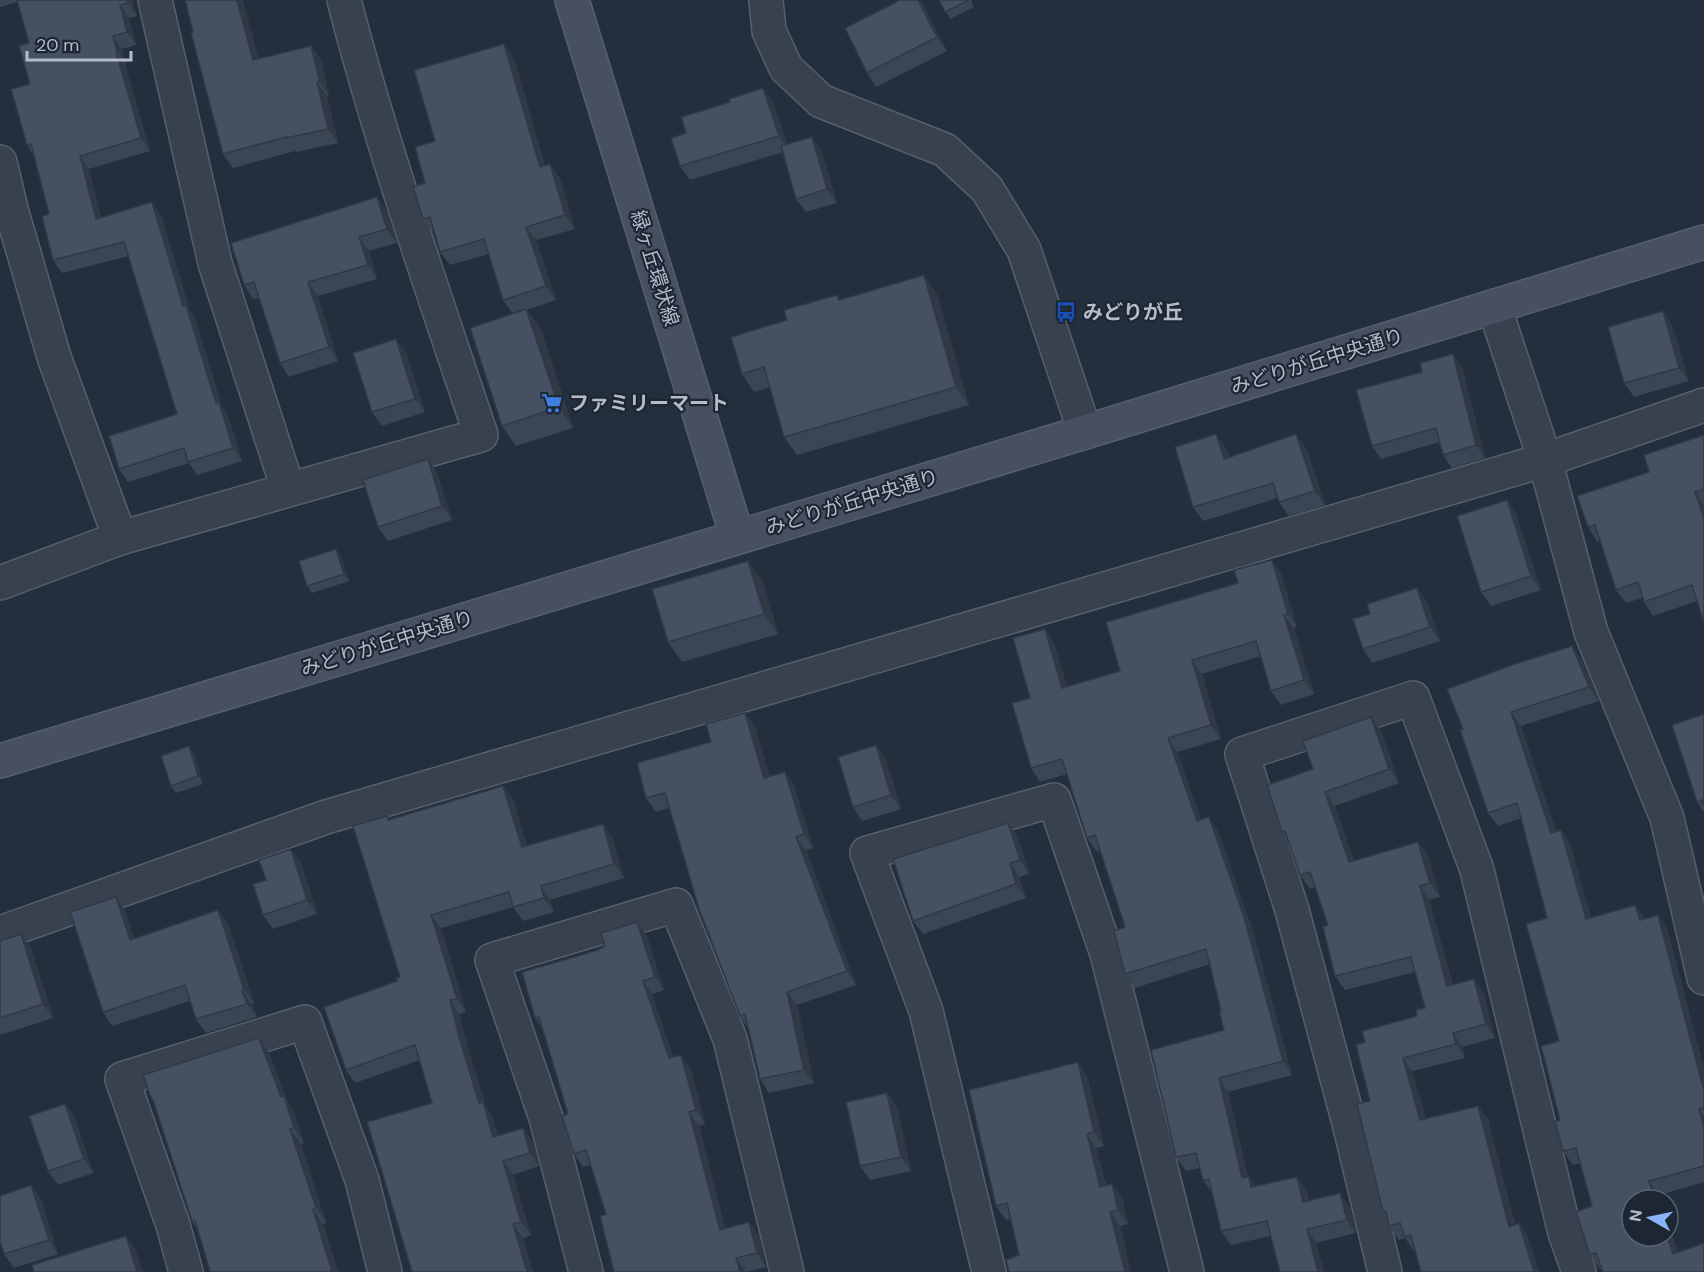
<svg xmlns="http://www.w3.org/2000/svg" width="1704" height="1272" font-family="'DM Sans','Noto Sans JP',sans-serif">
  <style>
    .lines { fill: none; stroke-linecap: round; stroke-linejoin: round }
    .street-casing { stroke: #565f6c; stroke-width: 36 }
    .secondary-casing { stroke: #565f6c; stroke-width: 36 }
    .street { stroke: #38414e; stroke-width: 33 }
    .secondary { stroke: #465061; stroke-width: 33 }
    .wall { fill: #3b4654 }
    .shaded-wall { fill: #303945 }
    .building { fill: #455162; stroke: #303945; stroke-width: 1.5 }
    .labels { text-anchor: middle; stroke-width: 4.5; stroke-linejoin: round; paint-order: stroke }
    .street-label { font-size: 20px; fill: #b4bcc9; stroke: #1d2633 }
    .poi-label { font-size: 20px; font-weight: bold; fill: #b4bcc9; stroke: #1d2633; text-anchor: start }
  </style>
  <rect width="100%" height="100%" fill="#242f3e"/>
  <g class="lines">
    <!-- street casing -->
    <g class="street-casing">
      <g id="street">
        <path d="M155,0L215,263L288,489"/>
        <path d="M766,0L769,31L786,68L821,101L945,150L987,189L1024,250L1085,432"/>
        <path d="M0,162L11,209L54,357L120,538"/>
        <path d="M1494,306L1545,460L1591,632L1667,818L1704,978"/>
        <path d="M0,583L120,538L481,435C433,291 382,147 344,0"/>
        <path d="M0,933L326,817L1545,460L1704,405"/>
        <path d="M186,1272L173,1225L122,1079L305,1022L362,1180L385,1272"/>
        <path d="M586,1272L546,1118L492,960L676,905L730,1039L787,1272"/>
        <path d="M989,1272L926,1011L867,853L1054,800L1107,954L1187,1272"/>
        <path d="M1385,1272L1349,1123L1292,910L1242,754L1413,698L1477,870L1565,1233L1579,1272"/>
      </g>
    </g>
    <!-- secondary casing -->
    <g class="secondary-casing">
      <g id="secondary">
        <path d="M572,0L737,536"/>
        <path d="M0,761L1085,432L1704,242"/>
      </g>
    </g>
    <!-- street -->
    <use href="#street" class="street"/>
    <!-- secondary -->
    <use href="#secondary" class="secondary"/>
  </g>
  <!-- wall -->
  <g class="wall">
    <path d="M0,0H132L137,16L129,18L136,45L122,49L126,64L125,65L150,151L89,169L101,217L161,215L190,311L195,318L222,407L228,415L242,461L197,475L189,463L128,482L119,469L177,414L129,256L62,273L53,260L49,214L33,154L27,145L30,84L29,43L17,2L0,7Z"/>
    <path d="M900,0H920L924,6L947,51L876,87L867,73Z"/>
    <path d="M939,0H971L974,7L950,19Z"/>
    <path d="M311,46L321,60L329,95L327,96L338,143L296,152L295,151L233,168L223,154L259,59Z"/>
    <path d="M514,58L545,166L560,178L575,229L536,240L556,300L527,310L541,329L573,428L516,446L502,426L513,314L503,300L489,254L450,265L440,252L434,232H433L423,219L425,183L435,141Z"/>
    <path d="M773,102L787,144L821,150L837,203L806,212L796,199L783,152L690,180L680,166L686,133Z"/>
    <path d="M387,211L397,243L369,251L377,279L318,296L338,361L289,377L280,363L259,298L253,299L244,285Z"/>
    <path d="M937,294L969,405L797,455L784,437L770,387L754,392L742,374L787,320L841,300Z"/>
    <path d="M1663,311L1672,325L1689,381L1634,397L1624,383Z"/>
    <path d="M396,339L406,353L425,412L382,426L372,412Z"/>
    <path d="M1453,354L1462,367L1485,458L1452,468L1443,455L1440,442L1381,459L1372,446L1422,372Z"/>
    <path d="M1704,435V623L1697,601L1653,616L1644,602L1642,598L1626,603L1616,590L1600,540L1597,541L1588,527L1649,472Z"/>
    <path d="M1226,448L1229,457L1306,448L1325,505L1289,516L1279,502L1278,498L1203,521L1193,507Z"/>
    <path d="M428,459L437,473L452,520L388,541L378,527Z"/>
    <path d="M1507,500L1516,514L1541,590L1491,606L1481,592Z"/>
    <path d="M336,549L341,556L349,581L312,593L307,586Z"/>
    <path d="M1281,573L1297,627L1294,628L1314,694L1281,705L1271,691L1261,656L1202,674L1221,739L1177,752L1201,820L1218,831L1253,931L1292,1075L1228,1092L1248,1177H1249L1255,1186L1297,1177L1307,1191L1309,1200L1350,1207L1356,1233L1316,1243L1324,1272H1280L1270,1236L1231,1245L1221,1231L1213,1194L1203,1180L1200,1168L1186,1171L1176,1157L1224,1030L1221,1011L1210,964L1135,988L1125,974V927L1100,850L1097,852L1087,838L1067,774L1040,782L1031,768L1030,698L1054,642L1067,687L1120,671Z"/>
    <path d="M763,581L778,634L682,662L668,642Z"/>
    <path d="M1417,588L1427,602L1440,641L1372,663L1363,649L1370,614Z"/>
    <path d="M1582,660L1599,701L1521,726L1556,831L1561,830L1570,844L1591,918L1635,905L1645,919L1658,915L1667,929L1704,1068V1182L1659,1195L1668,1236V1223L1678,1253L1704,1272L1600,1269L1590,1255L1592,1206L1580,1163L1573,1165L1563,1151L1560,1120L1559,1041L1547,918L1521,818L1498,826L1488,813L1463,729Z"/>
    <path d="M1704,714V812L1697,802Z"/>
    <path d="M1371,717L1381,731L1399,783L1335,806L1354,861L1428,855L1440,897L1429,900L1453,985L1484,993L1495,1038L1462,1047L1465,1058L1412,1071L1426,1119L1478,1106L1488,1119L1515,1225L1519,1223L1528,1237L1539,1272H1421L1415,1251H1414L1405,1238L1399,1240L1389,1226L1387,1217L1383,1211L1365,1042L1417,1016L1425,1008L1415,972L1345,990L1335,976L1328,925L1315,887L1310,889L1300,875L1289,843L1282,832L1313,769Z"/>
    <path d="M755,726L769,776L794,785L813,848L806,850L856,985L797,1005L814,1083L769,1093L760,1079L748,1029L740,1016L669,808L656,812L646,798L711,742Z"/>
    <path d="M189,746L194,754L203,784L176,793L171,786Z"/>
    <path d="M886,759L901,809L862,821L853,807Z"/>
    <path d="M503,786L513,799L527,846L612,837L624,878L550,900L554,912L523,921L513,907L441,928L466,1012L459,1014L469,1051L486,1107L492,1116L498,1136L533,1142L539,1166L513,1175L531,1235L523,1238L533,1272H412L432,1103L420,1060L355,1083L346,1070L397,981L400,977L387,816L390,820Z"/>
    <path d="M1018,837L1029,874L1019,877L1026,898L923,934L913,921Z"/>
    <path d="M301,863L317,914L273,929L263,915L266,880Z"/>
    <path d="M116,897L125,911L134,938L218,910L228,924L254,1003L252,1004L257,1017L206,1033L196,1019L190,1001L112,1026L103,1012Z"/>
    <path d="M21,934L31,948L53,1018L0,1035V941Z"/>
    <path d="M647,936L664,990L652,994L673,1057L691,1069L705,1124L699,1126L725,1228L749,1222L759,1236L766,1267L746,1272H614L606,1214L591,1165L583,1167L574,1154L568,1114L543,1029L535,1018L595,951L605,946Z"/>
    <path d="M259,1038L269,1053L287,1101L294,1111L304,1143L301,1144L326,1223L323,1224L338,1272H210L197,1229L192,1221L155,1106L152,1100Z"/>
    <path d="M1087,1076L1104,1146L1096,1148L1106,1186L1122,1198L1128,1224L1120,1226L1131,1272H1009L1019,1255L1011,1219L1006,1220L996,1206Z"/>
    <path d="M887,1093L897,1107L911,1171L870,1180L860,1166Z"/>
    <path d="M65,1104L75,1118L93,1173L58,1185L48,1171Z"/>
    <path d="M41,1199L58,1254L14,1268L4,1254Z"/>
  </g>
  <!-- shaded-wall -->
  <g class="shaded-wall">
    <path d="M127,0H132L137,16L128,3Z"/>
    <path d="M237,0H243L263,74L253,60Z"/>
    <path d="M918,0H920L924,6L947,51L937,37Z"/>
    <path d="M120,5L129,18L136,45L127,32Z"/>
    <path d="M113,36L122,49L126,64L117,51Z"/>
    <path d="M504,44L514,58L549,181L540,167Z"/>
    <path d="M311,46L321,60L329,95L320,82Z"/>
    <path d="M116,52L125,65L150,151L141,138Z"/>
    <path d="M317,82L327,96L338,143L328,129Z"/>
    <path d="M763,88L773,102L789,150L779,136Z"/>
    <path d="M812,137L821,150L837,203L827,189Z"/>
    <path d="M80,156L89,169L105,232L96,219Z"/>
    <path d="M550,164L560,178L575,229L565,215Z"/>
    <path d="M377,197L387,211L397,243L387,229Z"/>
    <path d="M152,202L161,215L190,311L195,318L222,407L228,415L242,461L233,448L216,403L183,306Z"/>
    <path d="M526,227L536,240L556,300L546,286Z"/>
    <path d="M359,237L369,251L377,279L368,265Z"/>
    <path d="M924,275L937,294L969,405L956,387Z"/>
    <path d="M308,282L318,296L338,361L329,347Z"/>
    <path d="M526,309L541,329L573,428L559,407Z"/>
    <path d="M1663,311L1672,325L1689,381L1679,368Z"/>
    <path d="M396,339L406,353L425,412L415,399Z"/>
    <path d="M1453,354L1462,367L1485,458L1476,445Z"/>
    <path d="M1216,434L1226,448L1234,473L1224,459Z"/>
    <path d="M1296,434L1306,448L1325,505L1315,491Z"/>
    <path d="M428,459L437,473L452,520L442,506Z"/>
    <path d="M1695,492L1704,505V518Z"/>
    <path d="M1507,500L1516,514L1541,590L1531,576Z"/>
    <path d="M336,549L341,556L349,581L344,574Z"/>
    <path d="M1272,560L1281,573L1297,627L1288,614Z"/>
    <path d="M748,561L763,581L778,634L764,614Z"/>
    <path d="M1417,588L1427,602L1440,641L1430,627Z"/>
    <path d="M1284,615L1294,628L1314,694L1304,680Z"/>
    <path d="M1045,629L1054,642L1072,702L1062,688Z"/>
    <path d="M1572,646L1582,660L1599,701L1589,687Z"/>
    <path d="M1192,660L1202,674L1221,739L1211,725Z"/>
    <path d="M1511,712L1521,726L1561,846L1551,833Z"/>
    <path d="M745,713L755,726L774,791L764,778Z"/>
    <path d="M1371,717L1381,731L1399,783L1389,769Z"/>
    <path d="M1168,738L1177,752L1206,835L1197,821Z"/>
    <path d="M876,745L886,759L901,809L891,795Z"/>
    <path d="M189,746L194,754L203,784L198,776Z"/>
    <path d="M785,772L794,785L813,848L804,834Z"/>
    <path d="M503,786L513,799L532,861L522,847Z"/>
    <path d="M1325,792L1335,806L1359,876L1349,862Z"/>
    <path d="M1209,817L1218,831L1253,931L1292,1075L1283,1061Z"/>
    <path d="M1008,823L1018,837L1029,874L1020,860Z"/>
    <path d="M603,824L612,837L624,878L614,864Z"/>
    <path d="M1561,830L1570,844L1595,933L1586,919Z"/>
    <path d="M796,837L806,850L856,985L847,971Z"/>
    <path d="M1418,842L1428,855L1440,897L1430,883Z"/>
    <path d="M291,849L301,863L317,914L307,900Z"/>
    <path d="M1010,863L1019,877L1026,898L1016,884Z"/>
    <path d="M541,886L550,900L554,912L544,898Z"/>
    <path d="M1420,886L1429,900L1457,1000L1447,986Z"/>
    <path d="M116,897L125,911L139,954L130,940Z"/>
    <path d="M1635,905L1645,919L1640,920Z"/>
    <path d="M218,910L228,924L254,1003L244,989Z"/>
    <path d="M431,915L441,928L466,1012L457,999Z"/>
    <path d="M1658,915L1667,929L1704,1068V1091Z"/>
    <path d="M637,922L647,936L664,990L655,977Z"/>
    <path d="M21,934L31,948L53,1018L43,1004Z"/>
    <path d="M1474,979L1484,993L1495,1038L1486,1024Z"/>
    <path d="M643,981L652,994L678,1072L669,1058Z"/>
    <path d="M242,990L252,1004L257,1017L247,1004Z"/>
    <path d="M787,992L797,1005L814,1083L804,1070Z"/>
    <path d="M450,1000L459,1014L469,1051L486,1107L492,1116L502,1151L493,1137L479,1103L459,1037Z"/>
    <path d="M1453,1033L1462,1047L1465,1058L1456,1044Z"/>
    <path d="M259,1038L269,1053L287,1101L294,1111L304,1143L294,1128L281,1097Z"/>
    <path d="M681,1055L691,1069L705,1124L696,1110Z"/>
    <path d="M1403,1058L1412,1071L1430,1134L1420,1120Z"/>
    <path d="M1078,1062L1087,1076L1104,1146L1094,1132Z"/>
    <path d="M1219,1078L1228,1092L1251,1192L1242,1178Z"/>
    <path d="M887,1093L897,1107L911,1171L901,1157Z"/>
    <path d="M65,1104L75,1118L93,1173L84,1159Z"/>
    <path d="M1478,1106L1488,1119L1519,1240L1509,1227Z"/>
    <path d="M1699,1109L1704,1116V1127Z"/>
    <path d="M689,1112L699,1126L729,1243L720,1230Z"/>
    <path d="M523,1128L533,1142L539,1166L530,1153Z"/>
    <path d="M290,1129L301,1144L326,1223L316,1208Z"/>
    <path d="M1087,1134L1096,1148L1109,1201L1100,1187Z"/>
    <path d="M503,1161L513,1175L531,1235L521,1222Z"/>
    <path d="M1249,1177L1258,1191L1251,1187Z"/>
    <path d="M1297,1177L1307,1191L1312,1215L1303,1202Z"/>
    <path d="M1649,1181L1659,1195L1661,1200H1655Z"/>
    <path d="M1112,1184L1122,1198L1128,1224L1118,1210Z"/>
    <path d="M31,1185L41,1199L58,1254L49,1240Z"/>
    <path d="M1340,1193L1350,1207L1356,1233L1347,1220Z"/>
    <path d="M313,1209L323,1224L338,1272H332Z"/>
    <path d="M1110,1212L1120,1226L1131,1272H1125Z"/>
    <path d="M749,1222L759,1236L766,1267L757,1253Z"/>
    <path d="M1519,1223L1528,1237L1539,1272H1534Z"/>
    <path d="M1668,1223L1683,1268L1673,1254L1667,1236H1668Z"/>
    <path d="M513,1224L523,1238L533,1272H527Z"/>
    <path d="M1307,1229L1316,1243L1324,1272H1318Z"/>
    <path d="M126,1236L136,1250L143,1272H137Z"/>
    <path d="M736,1258L746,1272H740Z"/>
  </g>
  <!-- building -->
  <g class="building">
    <path d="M17,0H127L128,3L120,5L127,32L113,36L117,51L116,52L141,138L80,156L96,219L152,202L183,306L186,305L216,403L219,402L233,448L188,462L184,448L119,469L109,436L177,414L124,242L53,260L42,216L49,214L31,144L27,145L11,89L30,84L19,46L29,43Z"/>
    <path d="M185,0H237L253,60L311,46L320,82H317L328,129L286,138V137L223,154L191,33L193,32Z"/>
    <path d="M900,0H918L937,37L867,73L845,28Z"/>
    <path d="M939,0H969L945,12Z"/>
    <path d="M504,44L540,167L550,164L565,215L526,227L546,286L503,300L484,239L440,252L430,217L423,219L413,187L425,183L415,147L435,141L414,70Z"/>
    <path d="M763,88L779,136L680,166L671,138L686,133L681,117L730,102L729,99Z"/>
    <path d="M812,137L827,189L796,199L781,146Z"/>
    <path d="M377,197L387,229L359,237L368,265L308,282L329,347L280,363L254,282L244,285L231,243Z"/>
    <path d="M924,275L956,387L784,437L764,367L742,374L731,337L787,320L784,310L837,295L839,300Z"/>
    <path d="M526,309L559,407L502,426L470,328Z"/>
    <path d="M1663,311L1679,368L1624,383L1608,327Z"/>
    <path d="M396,339L415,399L372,412L353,353Z"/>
    <path d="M1453,354L1476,445L1443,455L1436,428L1372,446L1356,390L1422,372L1420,363Z"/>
    <path d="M1216,434L1224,459L1296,434L1315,491L1279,502L1273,483L1193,507L1175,447Z"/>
    <path d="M1704,435V489L1695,492L1704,518V623L1692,585L1644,602L1638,582L1616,590L1595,525L1588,527L1577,496L1649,472L1644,455Z"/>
    <path d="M428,459L442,506L378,527L363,480Z"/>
    <path d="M1507,500L1531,576L1481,592L1457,516Z"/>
    <path d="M336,549L344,574L307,586L299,561Z"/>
    <path d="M1272,560L1288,614L1284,615L1304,680L1271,691L1256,641L1192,660L1211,725L1168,738L1197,821L1209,817L1244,917L1283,1061L1219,1078L1242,1178L1249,1177L1251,1187L1297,1177L1303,1202L1340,1193L1347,1220L1307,1229L1318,1272H1280L1267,1221L1221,1231L1209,1179L1203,1180L1196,1153L1176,1157L1151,1050L1224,1030L1219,1011H1221L1206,949L1125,974L1114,931L1125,927L1095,835L1087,838L1062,759L1031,768L1012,703L1030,698L1013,638L1045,629L1062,688L1120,671L1106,622L1238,583L1234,570Z"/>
    <path d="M748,561L764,614L668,642L652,589Z"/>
    <path d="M1417,588L1430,627L1363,649L1353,619L1370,614L1367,604Z"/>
    <path d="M1572,646L1589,687L1511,712L1551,833L1561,830L1586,919L1635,905L1640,920L1658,915L1704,1091V1108L1699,1109L1704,1127V1166L1649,1181L1655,1200H1632V1236H1667L1673,1254L1704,1243V1272H1603L1596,1253L1590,1255L1576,1212L1592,1206L1576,1148L1563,1151L1555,1121L1560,1120L1541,1046L1559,1041L1526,924L1547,918L1517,803L1488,813L1460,730L1463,729L1447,689L1512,665Z"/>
    <path d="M745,713L764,778L785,772L804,834L796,837L847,971L787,992L804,1070L760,1079L745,1014L740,1016L699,909L665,793L646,798L637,763L711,742L706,724Z"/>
    <path d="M1704,714V805L1702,800L1697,802L1672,725Z"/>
    <path d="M1371,717L1389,769L1325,792L1349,862L1418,842L1430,883L1420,886L1447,986L1474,979L1486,1024L1453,1033L1456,1044L1403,1058L1420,1120L1478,1106L1509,1227L1519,1223L1534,1272H1421L1411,1235L1405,1237L1400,1223L1389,1226L1386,1211H1383L1357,1104L1370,1101L1356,1045L1365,1042L1362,1031L1417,1016L1416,1010L1425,1008L1411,957L1335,976L1323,927L1328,925L1310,872L1300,875L1285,831L1282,832L1267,785L1313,769L1303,741Z"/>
    <path d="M876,745L891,795L853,807L838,757Z"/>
    <path d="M189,746L198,776L171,786L161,756Z"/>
    <path d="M503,786L522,847L603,824L614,864L541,886L544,898L513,907L509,892L431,915L457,999L450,1000L459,1037L479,1103L483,1102L493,1137L523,1128L530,1153L503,1161L521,1222L513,1224L527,1272H412L367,1122L432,1103L415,1045L346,1070L324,1007L397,981L396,978L400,977L353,826L387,816L388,820Z"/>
    <path d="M1008,823L1020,860L1010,863L1016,884L913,921L893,859Z"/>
    <path d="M291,849L307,900L263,915L253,884L266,880L259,860Z"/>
    <path d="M116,897L130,940L218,910L244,989L242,990L247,1004L196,1019L185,985L103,1012L70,912Z"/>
    <path d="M637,922L655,977L643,981L669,1058L681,1055L696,1110L689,1112L720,1230L749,1222L757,1253L736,1258L740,1272H614L600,1216L606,1214L586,1150L574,1154L562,1116L568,1114L539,1017L535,1018L522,972L595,951L605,946L601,933Z"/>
    <path d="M21,934L43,1004L0,1018V941Z"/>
    <path d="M259,1038L281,1097L284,1096L294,1128L290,1129L316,1208L313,1209L332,1272H210L195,1220L192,1221L153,1100H152L143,1075Z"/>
    <path d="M1078,1062L1094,1132L1087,1134L1100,1187L1112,1184L1118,1210L1110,1212L1125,1272H1009L1006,1260L1019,1255L1007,1203L996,1206L969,1090Z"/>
    <path d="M887,1093L901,1157L860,1166L846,1102Z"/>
    <path d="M65,1104L84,1159L48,1171L29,1116Z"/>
    <path d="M31,1185L49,1240L4,1254L0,1241V1196Z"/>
    <path d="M126,1236L137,1272H34L32,1265Z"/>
  </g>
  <!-- icons -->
  <defs>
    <g id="bus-bare" transform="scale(1.62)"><path d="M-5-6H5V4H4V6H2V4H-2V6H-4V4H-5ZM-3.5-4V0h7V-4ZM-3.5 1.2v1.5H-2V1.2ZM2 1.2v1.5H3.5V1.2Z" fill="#1a4fb4" stroke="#1d2633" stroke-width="2.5" paint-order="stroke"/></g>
    <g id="supermarket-bare" transform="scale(1.62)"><path d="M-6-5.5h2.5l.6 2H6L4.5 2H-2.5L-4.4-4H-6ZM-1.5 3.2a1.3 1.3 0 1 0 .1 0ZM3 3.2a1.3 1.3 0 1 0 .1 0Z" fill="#3f7fe0" stroke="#1d2633" stroke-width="2.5" paint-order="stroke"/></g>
  </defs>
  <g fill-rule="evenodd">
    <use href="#bus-bare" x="1066" y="312"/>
    <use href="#supermarket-bare" x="552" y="403"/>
  </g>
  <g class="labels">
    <!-- street labels -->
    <g class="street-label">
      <text transform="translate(655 268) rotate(73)" y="7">緑ヶ丘環状線</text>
      <text transform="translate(1317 361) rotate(-17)" y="7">みどりが丘中央通り</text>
      <text transform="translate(852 502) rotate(-17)" y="7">みどりが丘中央通り</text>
      <text transform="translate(387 643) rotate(-17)" y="7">みどりが丘中央通り</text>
    </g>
    <!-- poi labels -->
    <g class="poi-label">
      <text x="1083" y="319">みどりが丘</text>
      <text x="569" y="410">ファミリーマート</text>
    </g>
  </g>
  <!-- north arrow -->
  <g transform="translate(1650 1218) rotate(279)"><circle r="28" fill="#1d2633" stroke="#59626f" stroke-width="1.5"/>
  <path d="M0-4.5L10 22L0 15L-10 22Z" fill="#8ab4f8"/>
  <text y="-9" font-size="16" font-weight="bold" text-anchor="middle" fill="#b4bcc9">N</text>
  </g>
  <!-- scale -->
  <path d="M27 51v9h104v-9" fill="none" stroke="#b4bcc9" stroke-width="3"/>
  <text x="36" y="51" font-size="18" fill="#b4bcc9" stroke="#1d2633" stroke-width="4.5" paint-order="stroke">20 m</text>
</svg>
